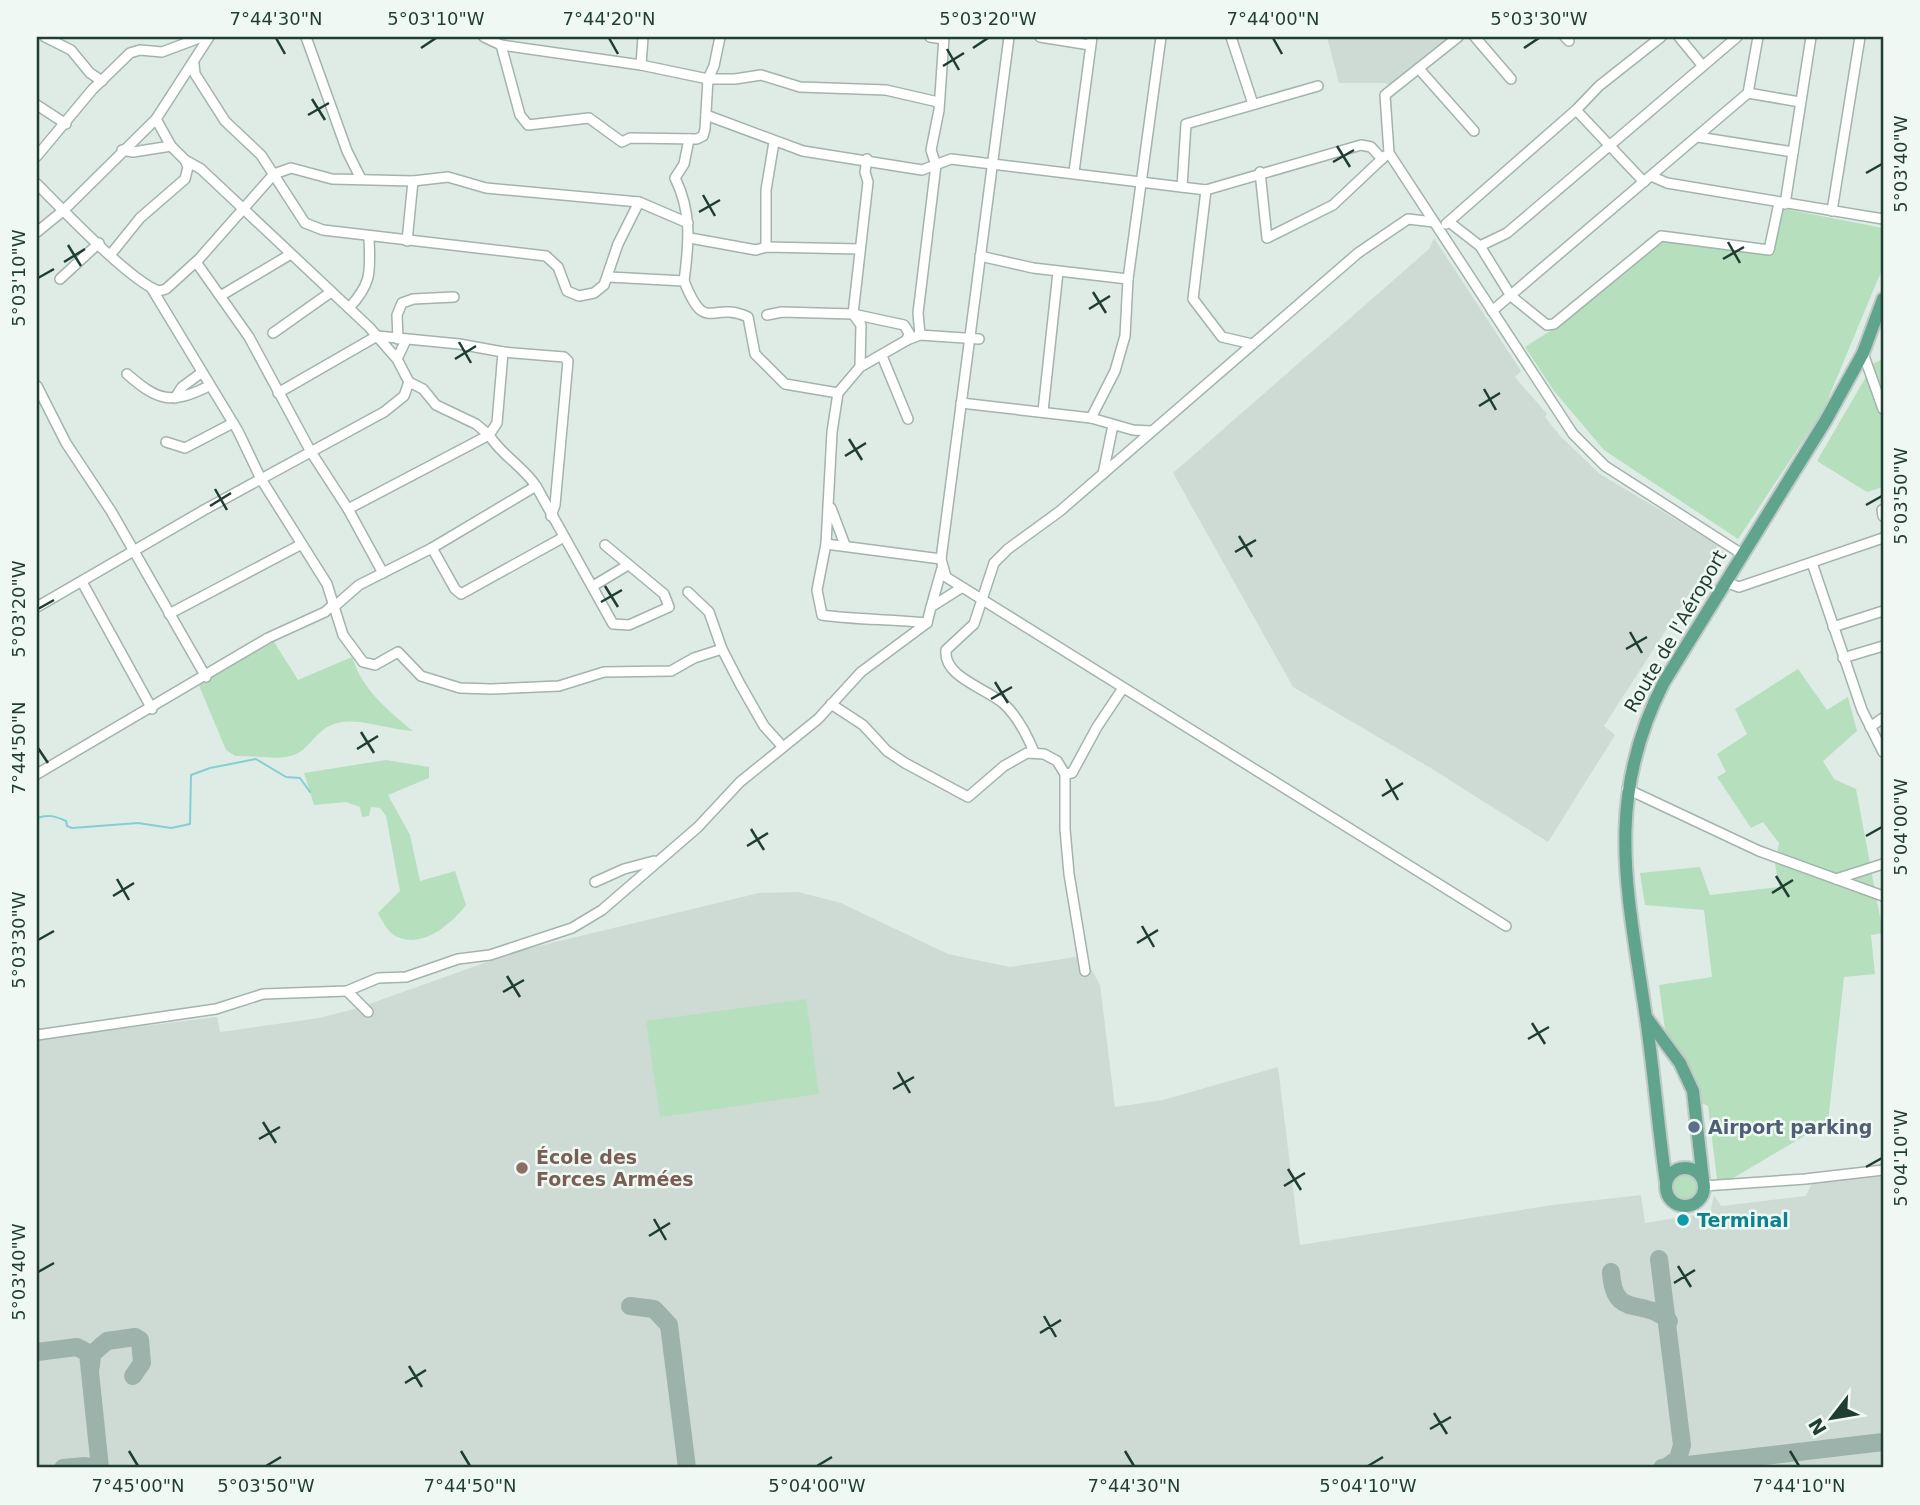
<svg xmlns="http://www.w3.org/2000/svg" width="1920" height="1505" font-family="'DejaVu Sans',sans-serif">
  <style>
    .built { fill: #cddbd4 }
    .green { fill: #b6dfbe }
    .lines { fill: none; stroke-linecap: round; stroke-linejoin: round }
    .stream { stroke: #83cfd5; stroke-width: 2 }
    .taxiway { stroke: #9cb2aa; stroke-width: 18 }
    .minor-casing { stroke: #a2b4ac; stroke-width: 12 }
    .major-casing { stroke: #c0c9c6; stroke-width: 16 }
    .minor { stroke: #fff; stroke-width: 9 }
    .major { stroke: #60a48e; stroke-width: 12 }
    .ticks { fill: none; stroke: #1f3d32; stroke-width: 2.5 }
    .service-dot { fill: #5c6f8a; stroke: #f0f8f3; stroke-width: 2.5 }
    .education-dot { fill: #8d6e63; stroke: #f0f8f3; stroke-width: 2.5 }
    .culture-dot { fill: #0f9aa8; stroke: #f0f8f3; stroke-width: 2.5 }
    .labels { text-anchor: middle; stroke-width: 5; stroke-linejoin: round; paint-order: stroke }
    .street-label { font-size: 19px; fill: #1f3d32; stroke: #f0f8f3 }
    .service-label { font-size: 19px; font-weight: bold; fill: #4e5e75; stroke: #f0f8f3; text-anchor: start }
    .education-label { font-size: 19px; font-weight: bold; fill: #785e54; stroke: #f0f8f3; text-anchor: start }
    .culture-label { font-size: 19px; font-weight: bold; fill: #0d838f; stroke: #f0f8f3; text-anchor: start }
    .neatline { fill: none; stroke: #1f3d32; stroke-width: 2.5 }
    .ticks-label { font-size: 18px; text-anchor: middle; fill: #1f3d32 }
  </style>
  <rect width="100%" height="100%" fill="#dfece5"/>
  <!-- built -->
  <g class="built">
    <path d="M1327,37H1456L1398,88L1384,83H1339Z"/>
    <path d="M1434,238L1521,371L1515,377L1547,414L1545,417L1561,437L1600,474L1720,546L1604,726L1615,735L1548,842L1429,767L1293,687L1173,473L1429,249Z"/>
    <path d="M798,892L841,903L948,954L1010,967L1076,957L1089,965L1100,985L1115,1107L1163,1100L1278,1067L1300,1245L1552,1205L1641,1195L1645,1223L1695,1215L1708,1222L1714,1195L1721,1206L1806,1196L1812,1183L1883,1174V1468H37V1039L217,1017L220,1032L319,1018L358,1008L518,951L759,893Z"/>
  </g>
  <!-- green -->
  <g class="green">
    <path d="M1780,208L1883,228V267L1823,411L1738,539L1604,450L1554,391L1525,347L1553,329L1655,243L1673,239L1771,254Z"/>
    <path d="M1883,359V487L1867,492L1817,461L1874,363Z"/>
    <path d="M273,640L298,680L352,657C363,690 386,709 413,731C392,730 361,719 342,722C316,726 312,748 294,755C279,761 254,755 235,756L226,750L198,683Z"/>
    <path d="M1798,669L1827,710L1848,697L1857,731L1823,761L1834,779L1856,789L1883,933L1871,935L1875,974L1844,977L1828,1122L1718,1187L1708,1106L1702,1103L1692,1073L1666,1037L1659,985L1712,977L1704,910L1645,905L1640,873L1700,867L1710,895L1779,887L1775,863L1779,843L1763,822L1751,828L1717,777L1726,772L1717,754L1747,734L1735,709Z"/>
    <path d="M386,760L429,767V778L388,795L410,835L420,881L455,871L466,905C452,923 425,947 400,938C389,935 383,922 378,913L400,891L386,816L380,808L371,807L369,816L362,817L360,807L346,802L314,805L304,773Z"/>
    <path d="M806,999L819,1094L660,1117L646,1021Z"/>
    <circle cx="1685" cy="1189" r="15"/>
  </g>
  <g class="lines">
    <!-- stream -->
    <path class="stream" d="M37,818C48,814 55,816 66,821L67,826L72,828L138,823L171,828L190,824L191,775L210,768L256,759L286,777L300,778L310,792"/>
    <!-- taxiway -->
    <g class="taxiway">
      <path d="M1659,1259L1682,1445L1678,1459L1665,1468"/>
      <path d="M1611,1272C1614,1321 1642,1296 1669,1321"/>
      <path d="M630,1306L654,1309L669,1325L687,1468"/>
      <path d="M37,1352L77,1347L88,1353L100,1468"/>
      <path d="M91,1366L92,1354L107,1341L135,1337L140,1340L142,1363L133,1376"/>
      <path d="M63,1468L85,1466L95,1468"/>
      <path d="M1662,1468L1883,1442"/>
    </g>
    <!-- minor casing -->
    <g class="minor-casing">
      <g id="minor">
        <path d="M45,37L71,50L90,73L102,81"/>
        <path d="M306,37L347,151L361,179"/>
        <path d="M484,37L501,45L641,65L708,79H735L761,75L800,87L886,90L938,102"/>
        <path d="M930,37L943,39"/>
        <path d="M1009,37L941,559L946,577L1506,926"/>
        <path d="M1040,37L1090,45"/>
        <path d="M1231,37L1253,104"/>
        <path d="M1458,37L1385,95L1389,153L1573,434L1605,466L1742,554"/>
        <path d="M1475,37L1511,79"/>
        <path d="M1565,37L1569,41"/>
        <path d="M1679,37L1702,65"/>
        <path d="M501,45L520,115L528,125L589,118L622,142L630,138L697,139L703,136L705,129L708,79L714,66L720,37"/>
        <path d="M194,64L195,74L225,121L261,155L305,223L323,230L546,256L558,267L567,291L579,296L594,293L604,285L618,244L639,202"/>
        <path d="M641,65L643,37"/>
        <path d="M1420,70L1474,131"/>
        <path d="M1748,93L1800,102"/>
        <path d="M37,105L66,124"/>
        <path d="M1576,110L1644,182"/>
        <path d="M706,115L803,151L922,170L951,159L1206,190L1361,145L1371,147L1382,159"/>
        <path d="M1698,137L1793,152"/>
        <path d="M122,150L133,152L171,146"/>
        <path d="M37,156L92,90L130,53L140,50L162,52L202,37"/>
        <path d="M867,159L865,172L868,182L853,314L904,325L909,333L907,340"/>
        <path d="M185,160L201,169L369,327L397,359L409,382L423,389L436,405L476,424L489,435L497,423L503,352L459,344L377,336L278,393"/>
        <path d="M1074,172L1092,37"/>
        <path d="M1260,172L1267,238L1333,205L1385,156"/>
        <path d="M1651,176L1667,183L1883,219"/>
        <path d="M37,184C61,208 131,282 159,291L166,289L199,259L274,174L291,168L332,179L413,181L448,177L486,188L639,202L688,223"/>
        <path d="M1182,187L1186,124L1318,86"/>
        <path d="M1206,190L1193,299L1222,337L1252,344"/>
        <path d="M1785,204L1811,37"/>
        <path d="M1832,211L1860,37"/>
        <path d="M1449,222L1480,246L1511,296L1547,325L1554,324L1661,236L1769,250L1779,203"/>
        <path d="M1446,224L1576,110L1599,86L1661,37"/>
        <path d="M37,232L64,210L156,119L209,37"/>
        <path d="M690,238L756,250L766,247L860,249"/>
        <path d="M407,241L413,181"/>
        <path d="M1480,246L1507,233L1737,37"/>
        <path d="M766,247V190L774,142"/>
        <path d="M111,254L140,218L185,179L188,167L185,160L171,146L156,119"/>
        <path d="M980,256L1033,268L1128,279"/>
        <path d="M196,262L249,337L311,452L348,509L489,435C502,456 523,466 536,486"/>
        <path d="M609,277L684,281C706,336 710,300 748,317L755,354L785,384L838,393"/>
        <path d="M60,279L99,243"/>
        <path d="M684,281C689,244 692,212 675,178L684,164L689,139"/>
        <path d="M152,289L238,431L261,479L327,584L343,635L363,662L375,665L398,652L421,676L460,688L491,689L559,686L604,672L671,671L694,658L722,649"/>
        <path d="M222,295L291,254"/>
        <path d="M349,308C373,282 370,271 369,237"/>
        <path d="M1492,311L1748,93L1758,37"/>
        <path d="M767,315L782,312L853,314L861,325L860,367"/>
        <path d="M273,333L331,292"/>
        <path d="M920,335L918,313L936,165L931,150L939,110L944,37"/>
        <path d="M398,339L397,315L402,303L413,299L454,297"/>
        <path d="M503,352L564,357L568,361L555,505L551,516"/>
        <path d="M1863,353L1883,409"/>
        <path d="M882,356L908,419"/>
        <path d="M397,359L406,340"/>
        <path d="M127,374C158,401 171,405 209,386"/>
        <path d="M37,386L66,443L111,511L206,677"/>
        <path d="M175,398L182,387L201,373"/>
        <path d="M961,403L1091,418L1133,430L1151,431"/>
        <path d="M1043,411L1058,272"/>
        <path d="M1091,418L1115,371L1125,336L1128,279L1161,37"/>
        <path d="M166,442L185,448L233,423"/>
        <path d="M1103,474L1113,425"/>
        <path d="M831,508L845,545"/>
        <path d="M348,509L383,573"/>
        <path d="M1882,510L1883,516"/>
        <path d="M826,544L941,559"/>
        <path d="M432,548L455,589L461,594L564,537"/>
        <path d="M1812,563L1862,710L1883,752"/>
        <path d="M82,582L152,709"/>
        <path d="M1725,582L1739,587L1883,538"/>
        <path d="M593,586L628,565"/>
        <path d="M688,592L709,612L722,649L740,684L764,726L783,747"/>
        <path d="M335,606L359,585L432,548L536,486L613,624L629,625L669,607L664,594L605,545"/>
        <path d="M37,607L204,510L384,412L404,396L409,382"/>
        <path d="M931,607L942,568"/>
        <path d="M169,614L300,545"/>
        <path d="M927,623C891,619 857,620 822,615L817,590L826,544L832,432L838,393L860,367L907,340L920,335L979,339"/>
        <path d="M1833,627L1883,611"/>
        <path d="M1843,658L1883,646"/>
        <path d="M831,704L863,725L887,751L905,763L968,797L1004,766L1027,753L1044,754L1057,761L1065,774V829L1069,874L1085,971"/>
        <path d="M1870,727L1883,718"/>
        <path d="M1034,752C1027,735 1017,716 1004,704C986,688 943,677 946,650L974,624L994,563L1008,549L1060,511L1358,253L1408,219L1434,222"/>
        <path d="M37,774L268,638L325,612L334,604"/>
        <path d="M1065,774L1072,773L1097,727L1123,688"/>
        <path d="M1627,789L1759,851L1883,896"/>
        <path d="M1836,879L1883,864"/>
        <path d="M595,882L624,869L654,861"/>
        <path d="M347,991L368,1012"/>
        <path d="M37,1035L216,1009L263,994L347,991L378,978L406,977L458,959L490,955L572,928L602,910L698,827L740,782L818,719L861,672L927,623L931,607L961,588"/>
        <path d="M1704,1186L1805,1179L1883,1170"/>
      </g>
    </g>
    <!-- major casing -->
    <g class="major-casing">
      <g id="major">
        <path d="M1646,1017L1680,1063L1693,1091L1703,1180"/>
        <circle cx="1685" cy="1187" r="19"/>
        <path d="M1666,1182C1658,1127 1654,1073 1646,1018C1628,893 1603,801 1664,682L1826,420L1863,353L1883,299"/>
      </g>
    </g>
    <!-- minor -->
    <use href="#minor" class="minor"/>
    <!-- major -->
    <use href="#major" class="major"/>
  </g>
  <!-- ticks -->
  <path class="ticks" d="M276,38L285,54M609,38L618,54M1273,38L1282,54M421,48L436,38M973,48L988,38M1524,48L1539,38M947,49L959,70M943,66L964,53M312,99L325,120M308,115L329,103M1337,146L1350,167M1333,162L1354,150M1866,173L1882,164M703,195L715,216M699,212L720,200M1728,242L1740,263M68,245L81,266M1723,259L1744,247M64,262L85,249M38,278L54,269M1093,292L1106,313M1089,309L1110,296M459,342L471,363M455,359L476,346M1484,389L1496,410M1479,406L1500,393M849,439L862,460M845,456L866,443M215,489L227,510M1866,505L1882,496M210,506L231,493M1239,536L1252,557M1235,552L1256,540M605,586L618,607M601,602L622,590M38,609L54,600M1630,632L1642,653M1626,649L1647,637M995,682L1008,703M991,699L1012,687M361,732L374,753M38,748L48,763M357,749L378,736M1386,779L1398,800M1382,796L1403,783M751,829L764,850M1866,836L1882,827M747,846L768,833M1776,876L1789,897M117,879L129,900M1772,893L1793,880M113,896L134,883M1142,926L1154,947M38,940L54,931M1137,943L1158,930M507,976L520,997M503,992L524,980M1532,1023L1545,1044M1528,1039L1549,1027M898,1072L910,1093M893,1089L914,1077M263,1122L276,1143M259,1139L280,1127M1866,1167L1882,1158M1288,1169L1301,1190M1284,1186L1305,1173M654,1219L666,1240M649,1236L670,1223M1678,1266L1691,1287M38,1272L54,1263M1674,1283L1695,1270M1044,1316L1056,1337M1040,1333L1061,1320M409,1366L422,1387M405,1383L426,1370M1434,1413L1447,1434M1430,1429L1451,1417M129,1451L138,1466M461,1451L470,1466M1125,1451L1134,1466M1790,1451L1799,1466M266,1466L281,1457M817,1466L832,1457M1368,1466L1383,1457"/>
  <!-- markers -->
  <circle class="service-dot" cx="1694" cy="1127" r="7"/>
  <circle class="education-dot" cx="522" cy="1168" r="7"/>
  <circle class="culture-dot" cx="1683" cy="1220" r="7"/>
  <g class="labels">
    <!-- street labels -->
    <g class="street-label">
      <text transform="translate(1675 631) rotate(-60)" y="7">Route de l'Aéroport</text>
    </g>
    <!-- service labels -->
    <g class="service-label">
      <text x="1708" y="1134">Airport parking</text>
    </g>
    <!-- education labels -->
    <g class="education-label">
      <text x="536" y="1164">École des<tspan x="536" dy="22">Forces Armées</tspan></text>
    </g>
    <!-- culture labels -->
    <g class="culture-label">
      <text x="1697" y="1227">Terminal</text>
    </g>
  </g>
  <!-- border -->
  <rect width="1920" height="1505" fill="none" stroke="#f0f8f3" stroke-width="77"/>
  <!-- north arrow -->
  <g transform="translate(1832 1418) rotate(239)" stroke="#f0f8f3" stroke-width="5" paint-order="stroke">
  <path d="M0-5L12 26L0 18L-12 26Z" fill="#1f3d32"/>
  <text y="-10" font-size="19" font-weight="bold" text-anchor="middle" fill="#1f3d32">N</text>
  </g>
  <rect x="38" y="38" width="1844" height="1428" class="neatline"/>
  <g class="ticks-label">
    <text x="276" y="25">7°44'30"N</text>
    <text x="436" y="25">5°03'10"W</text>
    <text x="609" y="25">7°44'20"N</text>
    <text x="988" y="25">5°03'20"W</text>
    <text x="1273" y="25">7°44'00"N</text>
    <text x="1539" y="25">5°03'30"W</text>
    <text transform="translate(1901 164) rotate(-90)" y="6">5°03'40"W</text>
    <text transform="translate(19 278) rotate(-90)" y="6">5°03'10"W</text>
    <text transform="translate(1901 496) rotate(-90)" y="6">5°03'50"W</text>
    <text transform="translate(19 609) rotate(-90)" y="6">5°03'20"W</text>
    <text transform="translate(19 748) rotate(-90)" y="6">7°44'50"N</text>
    <text transform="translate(1901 827) rotate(-90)" y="6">5°04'00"W</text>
    <text transform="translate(19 940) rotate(-90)" y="6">5°03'30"W</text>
    <text transform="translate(1901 1158) rotate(-90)" y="6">5°04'10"W</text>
    <text transform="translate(19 1272) rotate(-90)" y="6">5°03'40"W</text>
    <text x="138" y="1492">7°45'00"N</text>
    <text x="266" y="1492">5°03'50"W</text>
    <text x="470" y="1492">7°44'50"N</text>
    <text x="817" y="1492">5°04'00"W</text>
    <text x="1134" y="1492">7°44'30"N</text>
    <text x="1368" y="1492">5°04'10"W</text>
    <text x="1799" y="1492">7°44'10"N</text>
  </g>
</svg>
